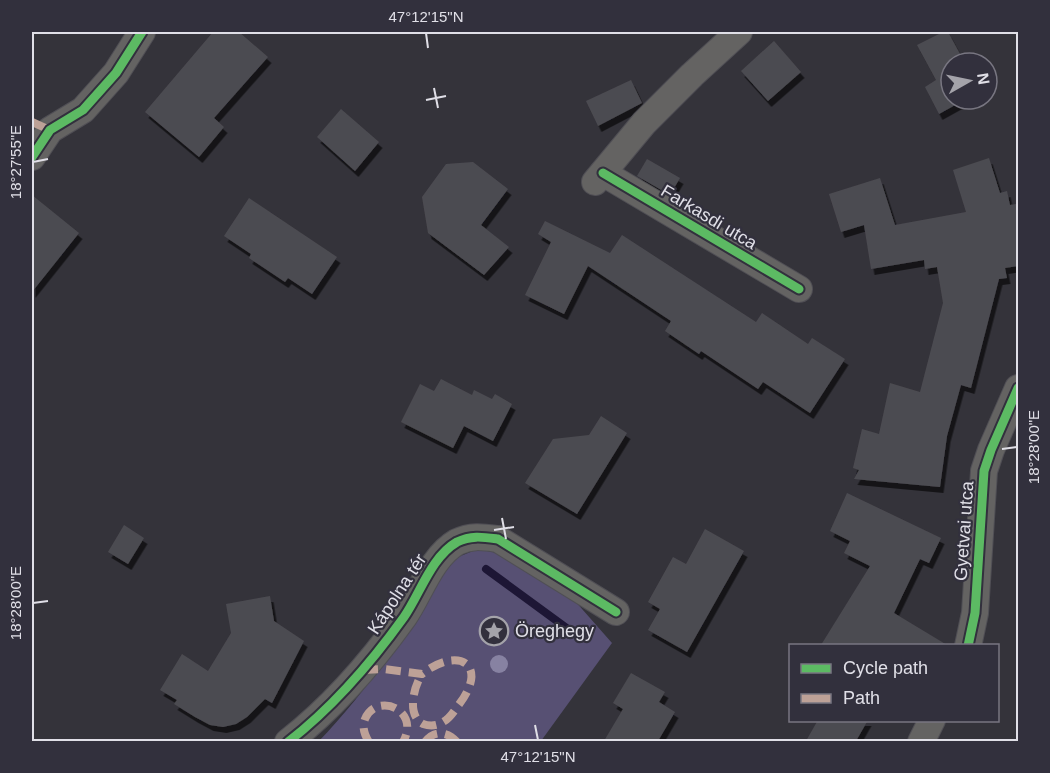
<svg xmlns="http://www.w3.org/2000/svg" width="1050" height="773" font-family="Arial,sans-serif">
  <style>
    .green { fill: #575073 }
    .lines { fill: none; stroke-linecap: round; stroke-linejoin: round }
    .stream { stroke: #1d1635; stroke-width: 8 }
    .building { fill: #4c4b51; filter: url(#shadow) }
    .minor-casing { stroke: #504f55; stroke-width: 28 }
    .minor { stroke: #646362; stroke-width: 26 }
    .quiet { stroke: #bda197; stroke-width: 8; stroke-dasharray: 15 8; stroke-linecap: butt }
    .cycleway-casing { stroke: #32303d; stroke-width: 13 }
    .cycleway { stroke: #5cba63; stroke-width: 9 }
    .tree { fill: #8782a2 }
    .ticks { fill: none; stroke: #e0dfe7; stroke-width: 2 }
    .labels { text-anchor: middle; stroke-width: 4.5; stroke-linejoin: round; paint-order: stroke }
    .street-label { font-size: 18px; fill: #e0dfe7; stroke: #32303d }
    .poi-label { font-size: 18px; fill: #e0dfe7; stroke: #32303d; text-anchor: start }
    .neatline { fill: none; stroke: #e0dfe7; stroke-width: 2 }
    .ticks-label { font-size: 15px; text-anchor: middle; fill: #e0dfe7 }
  </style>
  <defs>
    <filter id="shadow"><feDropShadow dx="3.5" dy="6" stdDeviation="0" flood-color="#0009"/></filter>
  </defs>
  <rect width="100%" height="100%" fill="#34333a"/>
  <!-- green -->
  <path class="green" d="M478,549L497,553L575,601L612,643L541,741L318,742C369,690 407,629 446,568L458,557Z"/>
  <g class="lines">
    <!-- stream -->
    <path class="stream" d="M486,569L572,632"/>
  </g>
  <!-- building -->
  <g class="building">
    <path d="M213,32H239L268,57L214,118L224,127L199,157L145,112Z"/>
    <path d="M943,32H948L965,63H951V99H966L939,114L925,87L936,80L917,45Z"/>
    <path d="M774,41L801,72L768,101L741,71Z"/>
    <path d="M631,80L642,103L598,126L586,101Z"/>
    <path d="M341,109L379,142L355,171L317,137Z"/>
    <path d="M989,158L1000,193L1007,191L1010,205L1016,204L1018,218V266L1005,268L1007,278L999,279L971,388L961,385L947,436L940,487L854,479L859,470L853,468L862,429L879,434L890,383L920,392L943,303L937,267L925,269L924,260L871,269L864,225L841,232L829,194L880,178L895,225L966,212L953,170Z"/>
    <path d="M647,159L680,178L670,195L637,176Z"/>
    <path d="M473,162L508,189L481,225L509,247L484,275L428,233L422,197L446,164Z"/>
    <path d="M32,195L79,233L32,292Z"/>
    <path d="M249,198L337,257L312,294L288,278L285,282L249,258L251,254L224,236Z"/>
    <path d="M545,221L610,253L622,235L756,322L762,313L808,344L812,338L845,359L810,413L763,382L758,389L701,351L699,354L665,331L671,321L588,266L564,314L525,295L551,242L538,234Z"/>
    <path d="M441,379L472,395L474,390L492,399L495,394L512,404L493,441L464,426L453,448L401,422L420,384L434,391Z"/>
    <path d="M601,416L627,433L577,514L525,483L553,439L589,435Z"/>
    <path d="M847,493L941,538L929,563L920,559L894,613L947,645H821L870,566L844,553L850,541L830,531Z"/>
    <path d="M124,525L144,538L128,564L108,552Z"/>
    <path d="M705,529L744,551L687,652L648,630L660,609L648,602L673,557L686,564Z"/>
    <path d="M270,596L274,621L304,641L272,703L265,699L247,717L236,724L223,727L210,725L195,717L174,704L177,700L160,690L182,654L208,671L231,633L226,604Z"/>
    <path d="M631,673L665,692L659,702L675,712L658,741H604L623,709L613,703Z"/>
    <path d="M818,720H868L856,741H806Z"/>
  </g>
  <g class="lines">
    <!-- minor casing -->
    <g class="minor-casing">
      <g id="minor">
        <path d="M32,157L50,130L83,110L116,73L142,32"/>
        <path d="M603,173L799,289"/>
        <path d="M595,182L644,123L692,75L739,32"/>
        <path d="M968,646L975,613L984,471L991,450L1018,388"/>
        <path d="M288,742C333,707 371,663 404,617C420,594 431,557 457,542C471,535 483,537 498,539L616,612"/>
        <path d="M921,742L932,720"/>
      </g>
    </g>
    <!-- minor -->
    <use href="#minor" class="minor"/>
    <!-- quiet -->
    <g class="quiet">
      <path d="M32,122L50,130"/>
      <path d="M363,670L384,669L422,674C459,645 491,665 457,707C453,713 448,720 441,723C436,726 429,726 423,724C406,715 414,686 422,674"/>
      <path d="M369,742C364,734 362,727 365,719C377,691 421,710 403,742"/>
      <path d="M425,742C434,730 447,731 457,742"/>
    </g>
    <!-- cycleway casing -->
    <g class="cycleway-casing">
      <g id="cycleway">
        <path d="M32,157L50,130L83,110L116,73L142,32"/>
        <path d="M603,173L799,289"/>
        <path d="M968,646L975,613L984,471L991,450L1018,388"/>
        <path d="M288,742C333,707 371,663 404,617C420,594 431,557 457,542C471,535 483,537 498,539L616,612"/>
      </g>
    </g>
    <!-- cycleway -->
    <use href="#cycleway" class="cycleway"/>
  </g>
  <!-- trees -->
  <circle class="tree" cx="499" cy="664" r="9"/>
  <!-- ticks -->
  <path class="ticks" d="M426,33L428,48M434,88L438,108M426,100L446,96M33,162L48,159M1002,449L1017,447M502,518L506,539M494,530L514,527M33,603L48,601M535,725L538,740"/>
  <!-- icons -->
  <defs>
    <g id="sight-ring" transform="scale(1.5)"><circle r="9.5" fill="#32303d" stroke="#a4a3aa" stroke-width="1.5"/><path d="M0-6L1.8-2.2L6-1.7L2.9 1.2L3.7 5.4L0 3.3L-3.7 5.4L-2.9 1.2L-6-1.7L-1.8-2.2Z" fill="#a4a3aa"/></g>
  </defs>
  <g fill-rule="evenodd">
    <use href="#sight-ring" x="494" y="631"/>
  </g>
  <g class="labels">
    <!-- street labels -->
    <g class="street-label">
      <text transform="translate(709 217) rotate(31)" y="6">Farkasdi utca</text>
      <text transform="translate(964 531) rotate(-86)" y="6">Gyetvai utca</text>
      <text transform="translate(397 594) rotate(-57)" y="6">Kápolna tér</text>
    </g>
    <!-- poi labels -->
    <g class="poi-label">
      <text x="515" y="637">Öreghegy</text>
    </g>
  </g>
  <!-- border -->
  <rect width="1050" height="773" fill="none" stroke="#32303d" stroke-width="66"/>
  <!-- legend -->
  <rect x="789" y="644" width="210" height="78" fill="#32303d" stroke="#787681" stroke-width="1.5"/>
  <rect x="801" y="664" width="30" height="9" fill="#5cba63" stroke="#787681" stroke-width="1.5"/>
  <text x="843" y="674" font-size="18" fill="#e0dfe7">Cycle path</text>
  <rect x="801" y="694" width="30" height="9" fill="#bda197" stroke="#787681" stroke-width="1.5"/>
  <text x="843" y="704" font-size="18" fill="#e0dfe7">Path</text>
  <!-- north arrow -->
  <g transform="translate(969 81) rotate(81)"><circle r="28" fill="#32303d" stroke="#787681" stroke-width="1.5"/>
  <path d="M0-4.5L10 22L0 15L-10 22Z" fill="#a4a3aa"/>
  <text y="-9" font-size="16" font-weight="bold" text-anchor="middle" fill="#e0dfe7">N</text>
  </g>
  <rect x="33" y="33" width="984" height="707" class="neatline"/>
  <g class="ticks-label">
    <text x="426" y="22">47°12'15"N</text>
    <text transform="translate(16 162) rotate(-90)" y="5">18°27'55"E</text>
    <text transform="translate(1034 447) rotate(-90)" y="5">18°28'00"E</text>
    <text transform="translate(16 603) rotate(-90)" y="5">18°28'00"E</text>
    <text x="538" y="762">47°12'15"N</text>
  </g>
</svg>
